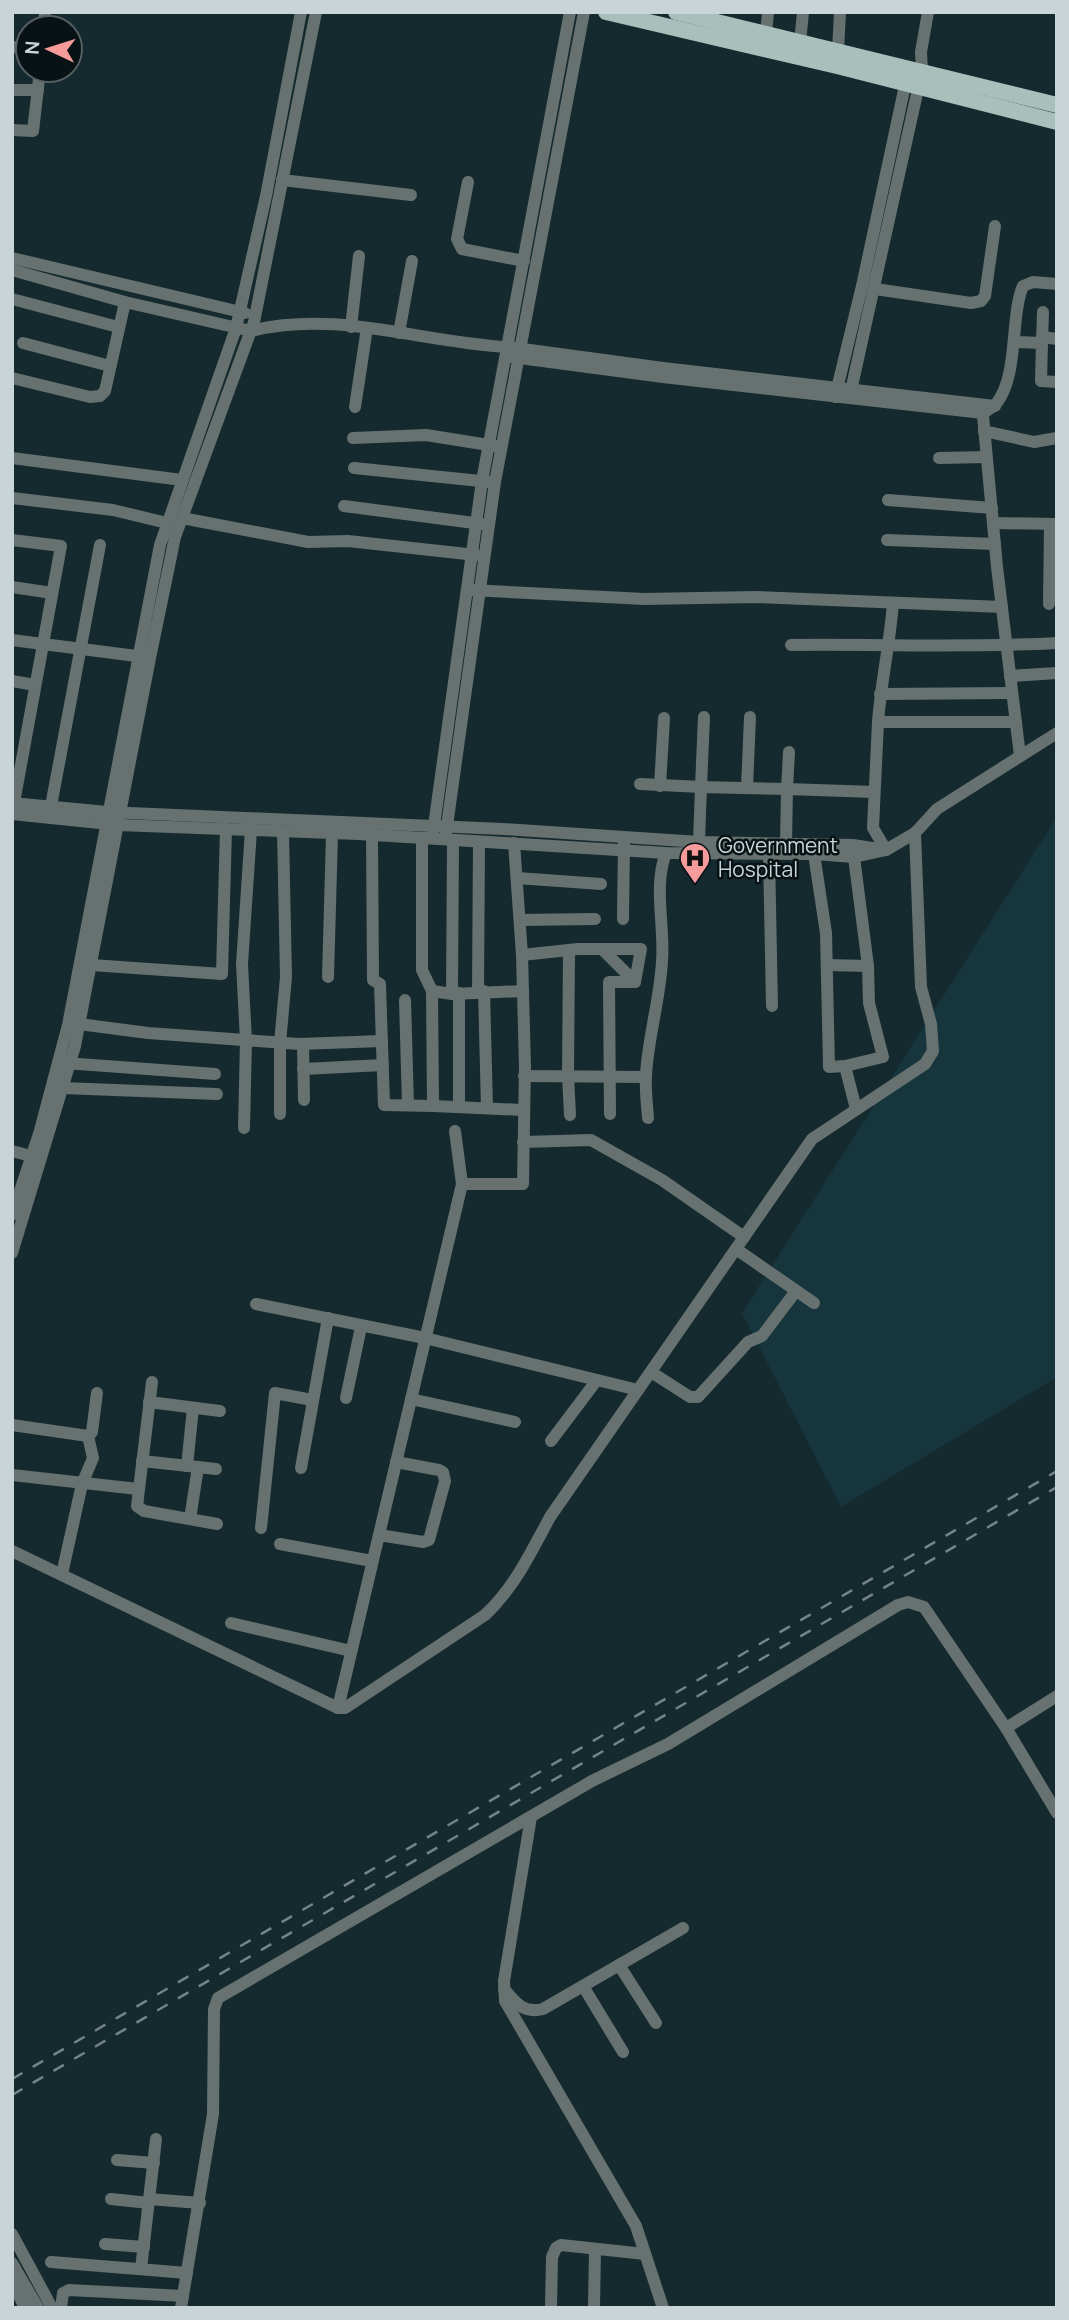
<svg xmlns="http://www.w3.org/2000/svg" width="1069" height="2320" font-family="Manrope,sans-serif">
  <style>
    .built { fill: #17353d }
    .lines { fill: none; stroke-linecap: round; stroke-linejoin: round }
    .minor { stroke: #677270; stroke-width: 12 }
    .major { stroke: #a9bfbb; stroke-width: 16 }
    .rail { stroke: #748589; stroke-width: 2.5; stroke-dasharray: 12 12; stroke-linecap: butt }
    .labels { text-anchor: middle; stroke-width: 5; stroke-linejoin: round; paint-order: stroke }
    .poi-label { font-size: 21px; fill: #c8d4d8; stroke: #081113; text-anchor: start }
  </style>
  <rect width="100%" height="100%" fill="#142a2f"/>
  <!-- built -->
  <path class="built" d="M1057,817V1377L841,1507L742,1313Z"/>
  <g class="lines">
    <!-- minor -->
    <g class="minor">
      <path d="M44,28L45,12"/>
      <path d="M766,34L768,12"/>
      <path d="M800,43L803,12"/>
      <path d="M12,47L28,48"/>
      <path d="M838,51L840,12"/>
      <path d="M12,90H38"/>
      <path d="M12,130L33,131L40,70"/>
      <path d="M282,180L411,195"/>
      <path d="M468,182L457,239L462,249L524,261"/>
      <path d="M12,258L245,313"/>
      <path d="M12,270L125,302L251,331C335,309 423,343 508,347L663,368L995,406"/>
      <path d="M875,289L971,303L981,301L985,296L995,226"/>
      <path d="M12,299L118,327"/>
      <path d="M351,327L359,256"/>
      <path d="M399,333L412,261"/>
      <path d="M1042,337L1057,339"/>
      <path d="M1015,342L1042,343L1041,381L1057,382"/>
      <path d="M23,343L110,366"/>
      <path d="M1042,343L1043,312"/>
      <path d="M512,357L663,377L983,413C987,410 993,408 996,404C1019,376 1010,316 1023,286L1033,282L1057,284"/>
      <path d="M12,378L90,397L100,396L105,391L125,302"/>
      <path d="M850,395L922,71L921,52L928,12"/>
      <path d="M835,397L862,286L907,76"/>
      <path d="M982,405L997,567L1020,756"/>
      <path d="M355,407L367,328"/>
      <path d="M984,431L1034,442L1057,438"/>
      <path d="M353,438L426,435L495,446"/>
      <path d="M12,458L182,480"/>
      <path d="M939,458L986,457"/>
      <path d="M354,468L490,482"/>
      <path d="M12,498L113,510L167,523"/>
      <path d="M888,500L992,508"/>
      <path d="M344,506L482,524"/>
      <path d="M182,518L308,542L348,541L476,555"/>
      <path d="M993,523L1056,524"/>
      <path d="M12,540L61,546L14,803"/>
      <path d="M887,540L995,544"/>
      <path d="M12,587L52,593"/>
      <path d="M471,590L644,599L756,597L1002,607"/>
      <path d="M893,603C890,643 881,682 878,722H1016"/>
      <path d="M1049,604L1050,524"/>
      <path d="M12,640L144,657"/>
      <path d="M791,645C880,644 969,648 1057,643"/>
      <path d="M1010,676L1057,673"/>
      <path d="M12,681L35,685"/>
      <path d="M880,694L1012,693"/>
      <path d="M878,722L873,828L886,850"/>
      <path d="M789,752L787,789L874,792"/>
      <path d="M640,784L701,787L704,717"/>
      <path d="M660,786L664,718"/>
      <path d="M747,788L750,717"/>
      <path d="M12,803L107,812L503,829L699,842L853,845L879,849"/>
      <path d="M51,806L100,545"/>
      <path d="M12,814L119,825L358,834L666,853L814,854L854,857L886,850L915,833"/>
      <path d="M433,833L482,481L570,12"/>
      <path d="M446,833L495,482L584,12"/>
      <path d="M372,835L373,980L380,984L384,1105L433,1106L432,991L452,994L523,991"/>
      <path d="M422,838V970L432,991"/>
      <path d="M699,842L701,787L787,789L786,843"/>
      <path d="M769,854L772,1006"/>
      <path d="M814,854L826,933L829,1067L845,1066"/>
      <path d="M854,857L868,966L869,1003L883,1057L845,1066L856,1109"/>
      <path d="M517,878L601,884"/>
      <path d="M623,919L624,842"/>
      <path d="M520,920L595,919"/>
      <path d="M602,949L635,982"/>
      <path d="M569,950L568,1076L570,1115"/>
      <path d="M522,955L578,949H641L635,982H609L610,1114"/>
      <path d="M91,965L222,974L226,829"/>
      <path d="M827,965L868,966"/>
      <path d="M328,977L332,834"/>
      <path d="M484,991L487,1108"/>
      <path d="M478,992L479,842"/>
      <path d="M459,993V1107"/>
      <path d="M452,994L453,840"/>
      <path d="M405,1000L408,1105"/>
      <path d="M79,1024L148,1033L299,1044L382,1041"/>
      <path d="M303,1044L304,1100"/>
      <path d="M65,1063L215,1074"/>
      <path d="M303,1069L383,1065"/>
      <path d="M524,1076L646,1077"/>
      <path d="M63,1088L217,1094"/>
      <path d="M433,1106L523,1110"/>
      <path d="M280,1114V1043L286,977L283,832"/>
      <path d="M648,1118C647,1104 645,1089 646,1075C648,1037 660,1000 662,961C665,927 653,886 666,853"/>
      <path d="M244,1128L246,1041L242,964L251,830"/>
      <path d="M523,1142L591,1140L662,1180L744,1237"/>
      <path d="M12,1151L31,1156"/>
      <path d="M462,1184H523L525,1067L522,955L514,843"/>
      <path d="M12,1215L39,1134L68,1025L160,545L236,328L266,196L301,12"/>
      <path d="M736,1249L814,1303"/>
      <path d="M12,1253L75,1046L150,658L175,537L254,322L316,12"/>
      <path d="M256,1304L425,1338L638,1390"/>
      <path d="M651,1372L690,1397H698L748,1342L762,1336L796,1291"/>
      <path d="M152,1382L137,1506L144,1511L217,1524"/>
      <path d="M346,1398L361,1327"/>
      <path d="M411,1399L515,1422"/>
      <path d="M149,1402L220,1411"/>
      <path d="M12,1425L88,1436L92,1432L97,1393"/>
      <path d="M551,1441L597,1380"/>
      <path d="M142,1461L216,1469"/>
      <path d="M187,1466L193,1408"/>
      <path d="M301,1468L328,1318"/>
      <path d="M12,1475L138,1489"/>
      <path d="M190,1519L198,1467"/>
      <path d="M261,1528L275,1393L312,1400"/>
      <path d="M379,1535L423,1542L429,1540L445,1481L443,1472L439,1470L396,1462"/>
      <path d="M280,1544L372,1561"/>
      <path d="M12,1551L338,1708H345L485,1615C515,1587 531,1552 550,1517L812,1139L925,1064L933,1051L931,1024L921,987L915,833L937,809L1057,733"/>
      <path d="M62,1574L82,1484L93,1458L88,1436"/>
      <path d="M231,1623L351,1651"/>
      <path d="M338,1708L462,1184L455,1131"/>
      <path d="M1006,1728L1057,1696"/>
      <path d="M531,1817L504,1981L505,2001L636,2226L663,2308"/>
      <path d="M619,1965L656,2023"/>
      <path d="M583,1986L623,2052"/>
      <path d="M504,1989C515,2002 523,2014 543,2009L683,1928"/>
      <path d="M117,2160L154,2163"/>
      <path d="M111,2199L149,2203"/>
      <path d="M149,2199L200,2203"/>
      <path d="M12,2234L52,2308"/>
      <path d="M105,2244L144,2247"/>
      <path d="M51,2262L187,2273"/>
      <path d="M12,2263L38,2308"/>
      <path d="M141,2269L156,2139"/>
      <path d="M12,2281L25,2308"/>
      <path d="M61,2308L63,2293L69,2290L183,2296"/>
      <path d="M181,2308L213,2114L214,2009L218,1998L592,1781L668,1744L898,1605L908,1602L924,1607L1006,1728L1057,1813"/>
      <path d="M551,2308L552,2257L556,2248L561,2245L645,2254"/>
      <path d="M594,2308L595,2249"/>
    </g>
    <!-- major -->
    <g class="major">
      <path d="M606,12L837,66L1057,122"/>
      <path d="M676,12L1057,105"/>
    </g>
    <!-- rail -->
    <g class="rail">
      <path d="M12,2079L1057,1471"/>
      <path d="M12,2095L1057,1487"/>
    </g>
  </g>
  <!-- icons -->
  <defs>
    <g id="hospital-pin" transform="scale(1.575)"><path d="M0 17L-7.5 6A9.5 9.5 0 1 1 7.5 6Z" fill="#f59b9b" stroke="#081113"/><path d="M-5-5h3v3.5h4V-5h3V5h-3V1.5h-4V5h-3Z" fill="#111"/></g>
  </defs>
  <g fill-rule="evenodd">
    <use href="#hospital-pin" x="695" y="858"/>
  </g>
  <g class="labels">
    <!-- poi labels -->
    <g class="poi-label">
      <text x="718" y="853">Government<tspan x="718" dy="24">Hospital</tspan></text>
    </g>
  </g>
  <!-- border -->
  <rect width="1069" height="2320" fill="none" stroke="#c8d4d8" stroke-width="28"/>
  <!-- north arrow -->
  <g transform="translate(49 49) rotate(274)"><circle r="33" fill="#081113" stroke="#555f62" stroke-width="2"/>
  <path d="M0-5L12 26L0 18L-12 26Z" fill="#f59b9b"/>
  <text y="-10" font-size="19" font-weight="bold" text-anchor="middle" fill="#c8d4d8">N</text>
  </g>
</svg>
